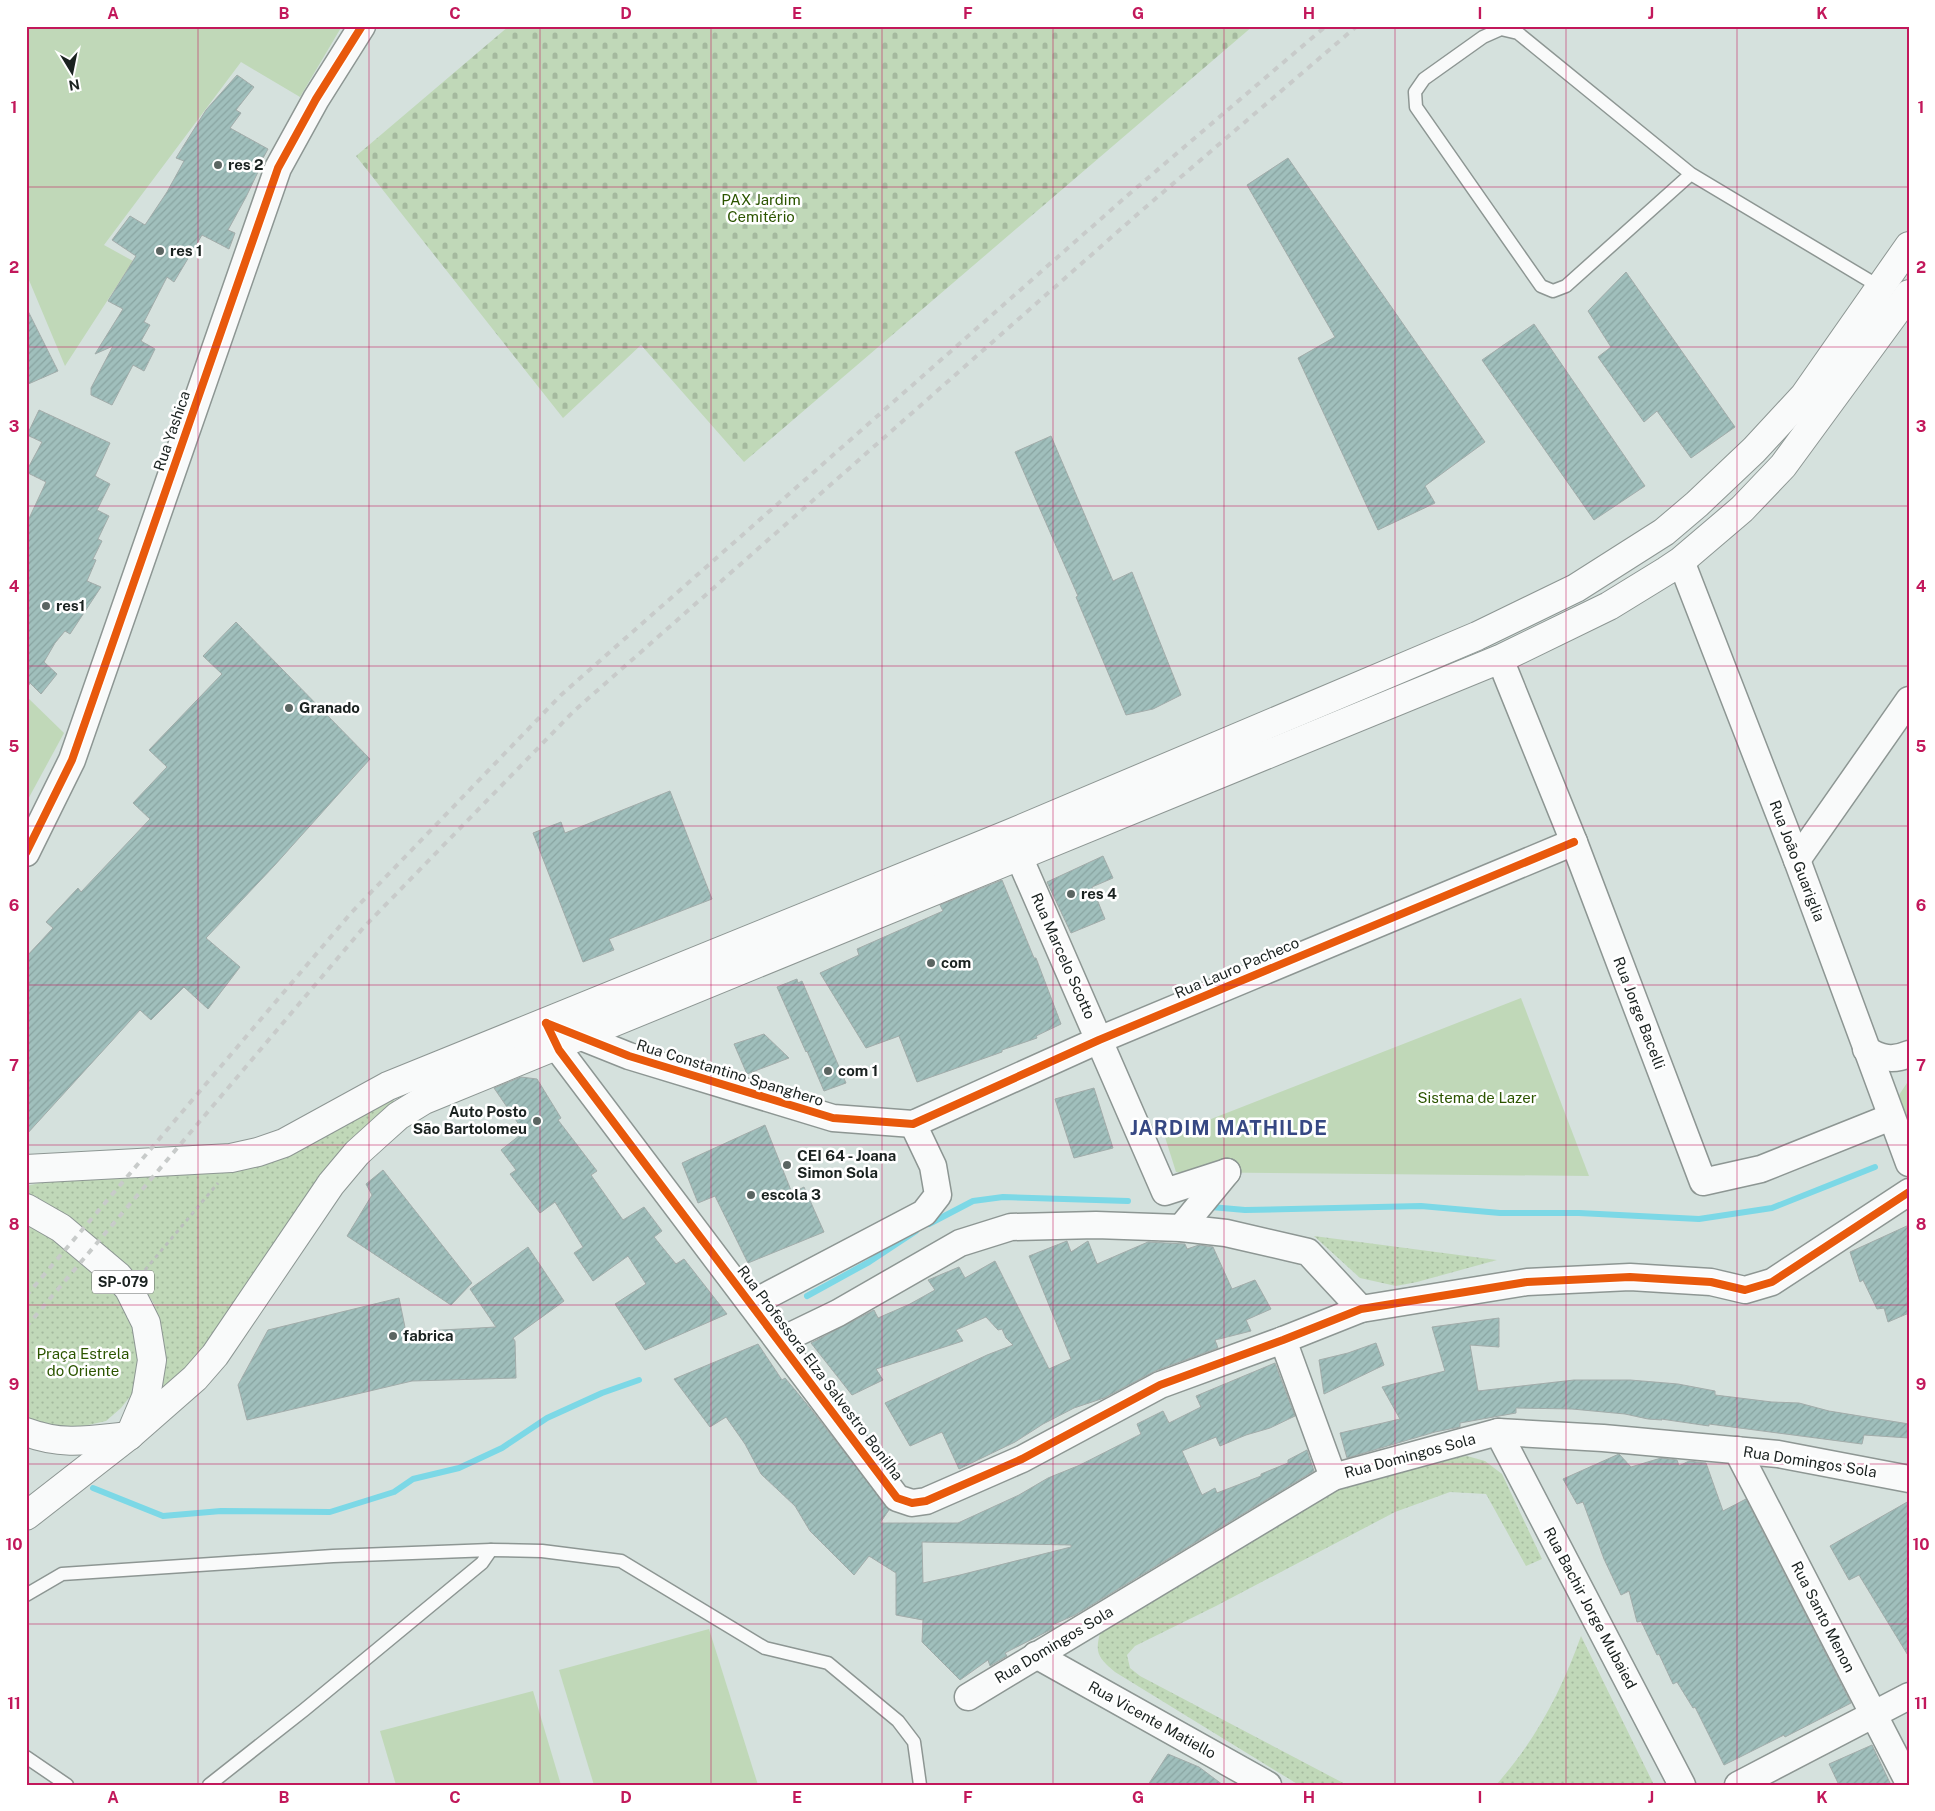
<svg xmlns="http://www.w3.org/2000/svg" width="1935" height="1811" font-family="'Public Sans',sans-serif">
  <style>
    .green { fill: #c0d8b8 }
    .cemetery { fill: url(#cemetery-stones) }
    .park { fill: url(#park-dots) }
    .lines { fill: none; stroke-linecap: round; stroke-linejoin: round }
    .stream { stroke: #7cd8e6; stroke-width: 6 }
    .building { fill: url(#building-hatch); stroke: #a2acaa; fill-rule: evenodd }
    .service-casing { stroke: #8d9693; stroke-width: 15 }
    .minor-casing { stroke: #8d9693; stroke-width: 29 }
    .secondary-casing { stroke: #8d9693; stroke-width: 30 }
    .primary-casing { stroke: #8d9693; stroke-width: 30 }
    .path { stroke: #bbbfbd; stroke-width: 3; stroke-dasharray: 4 4; stroke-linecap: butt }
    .service { stroke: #f9fafa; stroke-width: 12 }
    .minor { stroke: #f9fafa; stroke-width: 26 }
    .secondary { stroke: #f9fafa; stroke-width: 28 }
    .primary { stroke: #f9fafa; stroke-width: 28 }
    .rail { stroke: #c8cbca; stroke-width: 4; stroke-dasharray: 6 6; stroke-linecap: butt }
    .cycleway-casing { stroke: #fff; stroke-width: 11 }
    .cycleway { stroke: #e8590c; stroke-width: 8 }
    .grid { fill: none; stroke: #c2185b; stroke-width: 1; stroke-opacity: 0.55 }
    .poi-dot { fill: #5b6562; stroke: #fff; stroke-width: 2 }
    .labels { text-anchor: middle; stroke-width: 5; stroke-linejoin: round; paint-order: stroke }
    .shield { fill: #fff; stroke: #5f6463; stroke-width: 1 }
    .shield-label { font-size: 14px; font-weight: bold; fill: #1a2220 }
    .poi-label { font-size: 15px; font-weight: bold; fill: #1a2220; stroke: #fff; text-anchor: start }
    .park-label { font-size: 15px; fill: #2c5500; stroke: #fff }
    .street-label { font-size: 15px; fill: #1a2220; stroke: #fff }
    .district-label { font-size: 20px; font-weight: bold; letter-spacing: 1px; fill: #364883; stroke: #fff }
    .neatline { fill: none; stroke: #c2185b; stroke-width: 2 }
    .grid-label { font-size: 16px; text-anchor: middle; font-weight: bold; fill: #c2185b }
  </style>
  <defs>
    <pattern id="cemetery-stones" width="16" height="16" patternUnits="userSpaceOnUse" patternTransform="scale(1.25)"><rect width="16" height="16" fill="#c0d8b8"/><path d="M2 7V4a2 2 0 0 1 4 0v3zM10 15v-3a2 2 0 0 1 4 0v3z" fill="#a4b99e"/></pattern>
    <pattern id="park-dots" width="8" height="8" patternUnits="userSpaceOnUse" patternTransform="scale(1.25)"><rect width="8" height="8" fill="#c0d8b8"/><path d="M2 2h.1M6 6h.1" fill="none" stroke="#a4b99e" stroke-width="1.8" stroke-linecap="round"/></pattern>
    <pattern id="building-hatch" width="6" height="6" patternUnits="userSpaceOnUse" patternTransform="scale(1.25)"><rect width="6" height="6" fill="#a0bfbc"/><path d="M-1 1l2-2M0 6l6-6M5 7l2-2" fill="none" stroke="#89a4a1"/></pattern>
  </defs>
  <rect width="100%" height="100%" fill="#d5e1dd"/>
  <!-- green -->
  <g class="green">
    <path d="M26,26H342L300,97L241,62L104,245L133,261L65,366L26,273Z"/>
    <path d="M26,696L64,733L26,803Z"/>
    <path d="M1521,998L1589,1176L1176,1172L1165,1137Z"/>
    <path d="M1909,1080V1125L1899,1095Z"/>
    <path d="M709,1629L758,1785H594L559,1670Z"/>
    <path d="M533,1691L561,1785H396L380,1731Z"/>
  </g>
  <!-- cemetery -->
  <path class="cemetery" d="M509,26H1253L744,462L641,345L563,418L356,156Z"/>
  <!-- park -->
  <g class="park">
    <path d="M392,1096L396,1106L193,1363L162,1395L166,1357L160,1324L154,1304L141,1282L68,1216L35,1196L26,1193V1186L49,1181L231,1168Z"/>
    <path d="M26,1224L58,1243L114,1287L133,1319L140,1373L132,1394L121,1408L106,1421L75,1428L50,1427L26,1421Z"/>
    <path d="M1314,1236L1497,1260L1417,1282L1396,1286L1360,1278Z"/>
    <path d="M1467,1456L1485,1461L1502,1474L1542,1559L1526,1566L1486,1494L1450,1492L1395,1512L1216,1606L1135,1646L1127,1655L1130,1668L1140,1676L1347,1785H1299L1115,1672C1096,1656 1095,1652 1101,1629L1327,1493L1379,1471L1428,1460Z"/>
    <path d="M1581,1636L1654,1785H1496C1536,1740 1561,1692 1581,1636Z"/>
  </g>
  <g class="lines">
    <!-- stream -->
    <g class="stream">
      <path d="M1211,1207L1245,1210L1421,1206L1500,1213H1579L1699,1219L1772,1208L1875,1167"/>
      <path d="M929,1224L973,1201L1003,1197L1128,1201"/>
      <path d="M807,1296L869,1262L916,1231"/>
      <path d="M93,1488L163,1516L221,1511L330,1512L394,1492L413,1479L459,1468L502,1448L547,1418L602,1393L639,1380"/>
    </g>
  </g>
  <!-- building -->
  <g class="building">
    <path d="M237,75L254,87L236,110L241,113L230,128L268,149L256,171L258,172L246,197L228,230L235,233L229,249L202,235L174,282L167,277L144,322L150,325L141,341L155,349L144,371L133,365L112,405L91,395V388L113,346L95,354L123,309L108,301L136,256L112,240L130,216L145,225L167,192L184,161L176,158L206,110Z"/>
    <path d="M1288,158L1485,442L1425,486L1435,503L1378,530L1298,358L1335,337L1247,185Z"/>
    <path d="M1626,272L1735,427L1691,458L1657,411L1644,422L1598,357L1611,347L1588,311Z"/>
    <path d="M26,307L58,371L26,385Z"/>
    <path d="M1534,324L1645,486L1594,520L1482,360Z"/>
    <path d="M39,410L110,443L95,476L110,484L97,510L109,516L98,539L102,541L93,559L96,560L87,581L101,587L70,634L65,631L55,643L44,662L57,674L41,694L30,683L26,690V525L46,482L26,472L42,442L27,435Z"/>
    <path d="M1051,436L1113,581L1132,572L1181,695L1153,709L1126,715L1076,597L1078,596L1015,452Z"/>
    <path d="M236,622L370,759L274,866L206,938L240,967L208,1009L184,987L151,1020L140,1010L26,1135V957L53,928L46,922L78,888L81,892L150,819L133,803L167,767L149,750L222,674L203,656Z"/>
    <path d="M670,791L712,899L609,939L614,950L583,962L533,833L561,822L565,833Z"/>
    <path d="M1103,856L1113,878L1092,887L1105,919L1071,933L1047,882Z"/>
    <path d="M1002,880L1034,958H1036L1061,1024L1036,1036L1037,1038L1002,1050V1052L917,1082L899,1036L866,1048L820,973L859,955L857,949L943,911L940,905Z"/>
    <path d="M797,979L798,983L802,981L846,1083L824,1091L807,1051L806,1052L777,987Z"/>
    <path d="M764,1034L789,1058L747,1074L734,1044Z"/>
    <path d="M521,1077L537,1079L561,1118L558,1120L597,1171L591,1175L623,1220L644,1207L662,1231L654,1237L676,1264L684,1259L727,1314L645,1350L615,1304L646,1284L628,1256L593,1281L574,1253L583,1247L555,1202L540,1213L510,1174L516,1170L501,1150L524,1132L494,1088Z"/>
    <path d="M1094,1088L1113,1148L1074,1158L1055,1099Z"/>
    <path d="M765,1125L792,1193L804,1187L824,1232L748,1263L715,1196L698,1203L682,1163Z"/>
    <path d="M383,1170L472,1283L451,1305L347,1236L372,1195L366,1184Z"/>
    <path d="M1909,1225V1313L1888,1322L1884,1308L1877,1309L1863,1280L1860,1282L1850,1252Z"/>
    <path d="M1067,1241L1071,1252L1088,1241L1097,1264L1148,1242L1185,1244L1187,1249L1199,1245L1213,1247L1232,1289L1255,1280L1271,1309L1246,1320L1251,1331L1215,1340L1218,1348L1155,1371L1104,1398L1074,1408L1043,1424L1015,1442L959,1469L942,1432L910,1446L885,1403L987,1355L1013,1345L1006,1338L1002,1329L998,1330L986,1317L956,1330L963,1341L876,1369L883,1380L852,1395L811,1343L874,1310L878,1318L910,1304L935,1290L928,1280L959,1267L965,1278L995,1261L1049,1369L1071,1359L1029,1256Z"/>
    <path d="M528,1247L564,1301L513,1338L515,1341L516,1378L412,1381L247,1420L238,1385L268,1330L399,1298L406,1332L496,1327L470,1289Z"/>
    <path d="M1499,1318V1347L1470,1345L1478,1391L1574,1380H1630L1678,1384L1715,1391V1395L1772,1402L1799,1403L1829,1411L1909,1424V1438L1864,1435L1862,1444L1709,1424V1426L1661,1419L1662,1420L1648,1419L1625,1414L1572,1409L1516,1408V1413L1460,1423V1427L1435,1432L1347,1458L1340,1433L1400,1419L1382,1387L1445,1371L1432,1327Z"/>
    <path d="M1376,1343L1384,1365L1324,1394L1319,1360L1348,1353Z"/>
    <path d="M758,1344L782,1380L785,1378L810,1408L889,1510L880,1523H958L1019,1495L1048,1478L1080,1465L1141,1434L1137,1424L1163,1411L1169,1423L1201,1407L1196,1396L1275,1363L1295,1416L1270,1428L1246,1435L1220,1446L1216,1437L1182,1451L1202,1495L1215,1488L1217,1493L1261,1476V1474L1288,1463V1460L1307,1450L1314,1471L1075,1615L1052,1625L1054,1628L1005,1653L1007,1656L990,1666L988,1660L960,1680L922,1642L923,1620L896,1615V1573L869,1556L854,1575L810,1531L795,1506L761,1474L745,1444L726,1417L710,1427L674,1379ZM922,1542L1071,1545V1547L960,1575L923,1583Z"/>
    <path d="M1619,1454L1631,1467L1661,1458L1677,1460L1679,1466L1689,1461L1706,1463L1723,1511L1746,1499L1851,1703L1785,1737L1784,1735L1724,1765L1695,1707L1693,1708L1677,1682L1673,1684L1659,1654L1657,1655L1641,1621L1637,1622L1629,1591L1621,1595L1604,1559L1583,1502L1577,1504L1563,1479Z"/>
    <path d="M1909,1501V1657L1859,1575L1849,1580L1830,1546Z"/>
    <path d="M1872,1745L1891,1785H1839L1829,1764Z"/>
    <path d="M1168,1754L1199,1767L1223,1785H1148Z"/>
  </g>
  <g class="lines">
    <!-- service casing -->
    <g class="service-casing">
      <g id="service">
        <path d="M1691,174L1566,286L1553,291L1541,286L1416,107L1415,92L1424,79L1483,37L1501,29L1518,33L1691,174L1880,287"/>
        <path d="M491,1550L542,1551L621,1561L765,1648L828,1663L898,1721L914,1742L920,1785"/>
        <path d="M26,1595L62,1574L333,1556L491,1550L482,1563L304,1710L209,1785"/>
        <path d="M26,1757L67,1785"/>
      </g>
    </g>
    <!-- minor casing -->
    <g class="minor-casing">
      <g id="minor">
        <path d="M1681,561L1797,860L1909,1163"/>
        <path d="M1500,659L1574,842L1703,1182L1761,1169L1891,1117"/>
        <path d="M1010,836L1165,1192L1227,1172"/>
        <path d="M26,853L72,760L278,168L316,99L362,26"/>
        <path d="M1797,860L1909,700"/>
        <path d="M548,1027L559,1050L897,1498L912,1503L926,1501L1022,1459L1160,1385L1283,1340L1361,1309L1527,1282L1630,1277L1711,1282L1745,1290L1772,1282L1909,1192"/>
        <path d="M564,1030L629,1056L833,1118L913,1124L1099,1040L1574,842"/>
        <path d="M1866,1049C1880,1059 1893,1061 1909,1054"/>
        <path d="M1181,1228L1227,1172"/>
        <path d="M751,1304L924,1213L938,1195L933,1166L913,1124"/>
        <path d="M1283,1340L1333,1477"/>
        <path d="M780,1341L838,1313L960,1243L1011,1227L1096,1225L1181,1228L1226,1233L1308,1252L1361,1309"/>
        <path d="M1498,1432L1682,1785"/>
        <path d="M1737,1450L1909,1783"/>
        <path d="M1036,1655L1268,1785"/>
        <path d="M968,1697L1333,1477L1498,1432L1603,1438L1778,1454L1909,1479"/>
        <path d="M1738,1785L1909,1696"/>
      </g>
    </g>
    <!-- secondary casing -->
    <g class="secondary-casing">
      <g id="secondary">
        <path d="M26,1169L231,1158L258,1152L284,1143L388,1086L1009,834L1477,636L1576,588L1664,532L1697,504L1754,450L1804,396L1909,246"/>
        <path d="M130,1435L195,1378L215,1355L331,1184L357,1153L378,1134L398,1116L424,1100L1500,659L1609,606L1666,571L1681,561L1742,509L1783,466L1909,294"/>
      </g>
    </g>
    <!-- primary casing -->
    <g class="primary-casing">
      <g id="primary">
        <path d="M26,1208L61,1228L118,1276L129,1289L146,1323L152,1360L146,1397L130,1435L26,1516"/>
        <path d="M26,1432C63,1446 90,1440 129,1436"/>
      </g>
    </g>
    <!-- path -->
    <path class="path" d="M145,1270L218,1183"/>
    <!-- service -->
    <use href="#service" class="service"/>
    <!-- minor -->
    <use href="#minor" class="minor"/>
    <!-- secondary -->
    <use href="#secondary" class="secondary"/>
    <!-- primary -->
    <use href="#primary" class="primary"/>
    <!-- rail -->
    <g class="rail">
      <path d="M26,1296L351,913L561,695L1128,195L1326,26"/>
      <path d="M26,1327L364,927L574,711L1140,212L1357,26"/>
    </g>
    <!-- cycleway casing -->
    <g class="cycleway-casing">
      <g id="cycleway">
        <path d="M26,853L72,760L278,168L316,99L362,26"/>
        <path d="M546,1023L559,1050L897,1498L912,1503L926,1501L1022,1459L1160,1385L1283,1340L1361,1309L1527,1282L1630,1277L1711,1282L1745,1290L1772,1282L1909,1192"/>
        <path d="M546,1023L629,1056L833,1118L913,1124L1099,1040L1574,842"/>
      </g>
    </g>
    <!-- cycleway -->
    <use href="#cycleway" class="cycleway"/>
  </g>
  <!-- grid -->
  <path class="grid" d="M198,26V1785M369,26V1785M540,26V1785M711,26V1785M882,26V1785M1053,26V1785M1224,26V1785M1395,26V1785M1566,26V1785M1737,26V1785M26,187H1909M26,347H1909M26,506H1909M26,666H1909M26,826H1909M26,985H1909M26,1145H1909M26,1305H1909M26,1464H1909M26,1624H1909"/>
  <!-- markers -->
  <g class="poi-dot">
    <circle cx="218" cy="165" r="5"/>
    <circle cx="160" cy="251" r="5"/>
    <circle cx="46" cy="606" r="5"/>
    <circle cx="289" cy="708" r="5"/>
    <circle cx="1071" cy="894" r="5"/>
    <circle cx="931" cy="963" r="5"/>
    <circle cx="828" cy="1071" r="5"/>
    <circle cx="537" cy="1121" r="5"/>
    <circle cx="787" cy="1165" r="5"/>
    <circle cx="751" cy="1195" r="5"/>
    <circle cx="393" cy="1336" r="5"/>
  </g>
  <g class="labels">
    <!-- shield labels -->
    <rect class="shield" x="92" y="1270.5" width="62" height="23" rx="4"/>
    <g class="shield-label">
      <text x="123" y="1287">SP-079</text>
    </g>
    <!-- poi labels -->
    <g class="poi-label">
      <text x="228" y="170">res 2</text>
      <text x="170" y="256">res 1</text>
      <text x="56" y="611">res1</text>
      <text x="299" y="713">Granado</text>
      <text x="1081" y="899">res 4</text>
      <text x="941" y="968">com</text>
      <text x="838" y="1076">com 1</text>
      <text x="527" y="1117" text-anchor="end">Auto Posto<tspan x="527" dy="17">São Bartolomeu</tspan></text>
      <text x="797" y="1161">CEI 64 - Joana<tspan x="797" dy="17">Simon Sola</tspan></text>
      <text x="761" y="1200">escola 3</text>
      <text x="403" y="1341">fabrica</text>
    </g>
    <!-- park labels -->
    <g class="park-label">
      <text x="761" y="205">PAX Jardim<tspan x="761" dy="17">Cemitério</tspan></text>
      <text x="1477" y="1103">Sistema de Lazer</text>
      <text x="83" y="1359">Praça Estrela<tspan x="83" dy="17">do Oriente</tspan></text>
    </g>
    <!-- street labels -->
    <g class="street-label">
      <text transform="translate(172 431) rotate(-71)" y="5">Rua Yashica</text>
      <text transform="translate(1797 861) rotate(69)" y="5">Rua João Guariglia</text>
      <text transform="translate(1063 956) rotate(66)" y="5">Rua Marcelo Scotto</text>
      <text transform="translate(1237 968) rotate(-23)" y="5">Rua Lauro Pacheco</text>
      <text transform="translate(1639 1013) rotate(69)" y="5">Rua Jorge Bacelli</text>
      <text transform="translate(730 1073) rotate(17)" y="5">Rua Constantino Spanghero</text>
      <text transform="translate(820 1373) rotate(53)" y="5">Rua Professora Elza Salvestro Bonilha</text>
      <text transform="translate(1410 1456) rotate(-15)" y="5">Rua Domingos Sola</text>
      <text transform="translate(1810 1462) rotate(9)" y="5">Rua Domingos Sola</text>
      <text transform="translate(1590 1608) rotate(62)" y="5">Rua Bachir Jorge Mubaied</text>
      <text transform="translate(1823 1617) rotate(63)" y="5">Rua Santo Menon</text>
      <text transform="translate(1054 1645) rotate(-31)" y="5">Rua Domingos Sola</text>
      <text transform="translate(1152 1720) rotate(29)" y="5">Rua Vicente Matiello</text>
    </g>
    <!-- district labels -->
    <g class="district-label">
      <text x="1229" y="1135">JARDIM MATHILDE</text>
    </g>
  </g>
  <!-- border -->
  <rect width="1935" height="1811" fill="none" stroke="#ffffff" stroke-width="55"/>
  <!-- north arrow -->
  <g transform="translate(72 72) rotate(170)" stroke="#ffffff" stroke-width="4" paint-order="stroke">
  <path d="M0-4L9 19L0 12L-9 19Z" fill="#1a2220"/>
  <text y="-8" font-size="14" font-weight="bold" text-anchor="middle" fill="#1a2220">N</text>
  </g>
  <rect x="28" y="28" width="1880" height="1756" class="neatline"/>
  <g class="grid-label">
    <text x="113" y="19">A</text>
    <text x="284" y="19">B</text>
    <text x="455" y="19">C</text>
    <text x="626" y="19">D</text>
    <text x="797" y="19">E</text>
    <text x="968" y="19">F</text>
    <text x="1138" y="19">G</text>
    <text x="1309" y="19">H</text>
    <text x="1480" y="19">I</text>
    <text x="1651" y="19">J</text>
    <text x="1822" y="19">K</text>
    <text x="14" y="113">1</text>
    <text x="1921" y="113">1</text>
    <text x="14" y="273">2</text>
    <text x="1921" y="273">2</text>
    <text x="14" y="432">3</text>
    <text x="1921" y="432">3</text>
    <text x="14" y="592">4</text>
    <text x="1921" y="592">4</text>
    <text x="14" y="752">5</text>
    <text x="1921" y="752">5</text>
    <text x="14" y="911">6</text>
    <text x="1921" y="911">6</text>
    <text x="14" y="1071">7</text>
    <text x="1921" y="1071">7</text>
    <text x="14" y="1230">8</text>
    <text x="1921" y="1230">8</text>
    <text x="14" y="1390">9</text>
    <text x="1921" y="1390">9</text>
    <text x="14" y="1550">10</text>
    <text x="1921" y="1550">10</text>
    <text x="14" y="1709">11</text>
    <text x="1921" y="1709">11</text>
    <text x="113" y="1803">A</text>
    <text x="284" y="1803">B</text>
    <text x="455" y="1803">C</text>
    <text x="626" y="1803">D</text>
    <text x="797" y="1803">E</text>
    <text x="968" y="1803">F</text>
    <text x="1138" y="1803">G</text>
    <text x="1309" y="1803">H</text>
    <text x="1480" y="1803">I</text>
    <text x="1651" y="1803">J</text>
    <text x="1822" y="1803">K</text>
  </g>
</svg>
